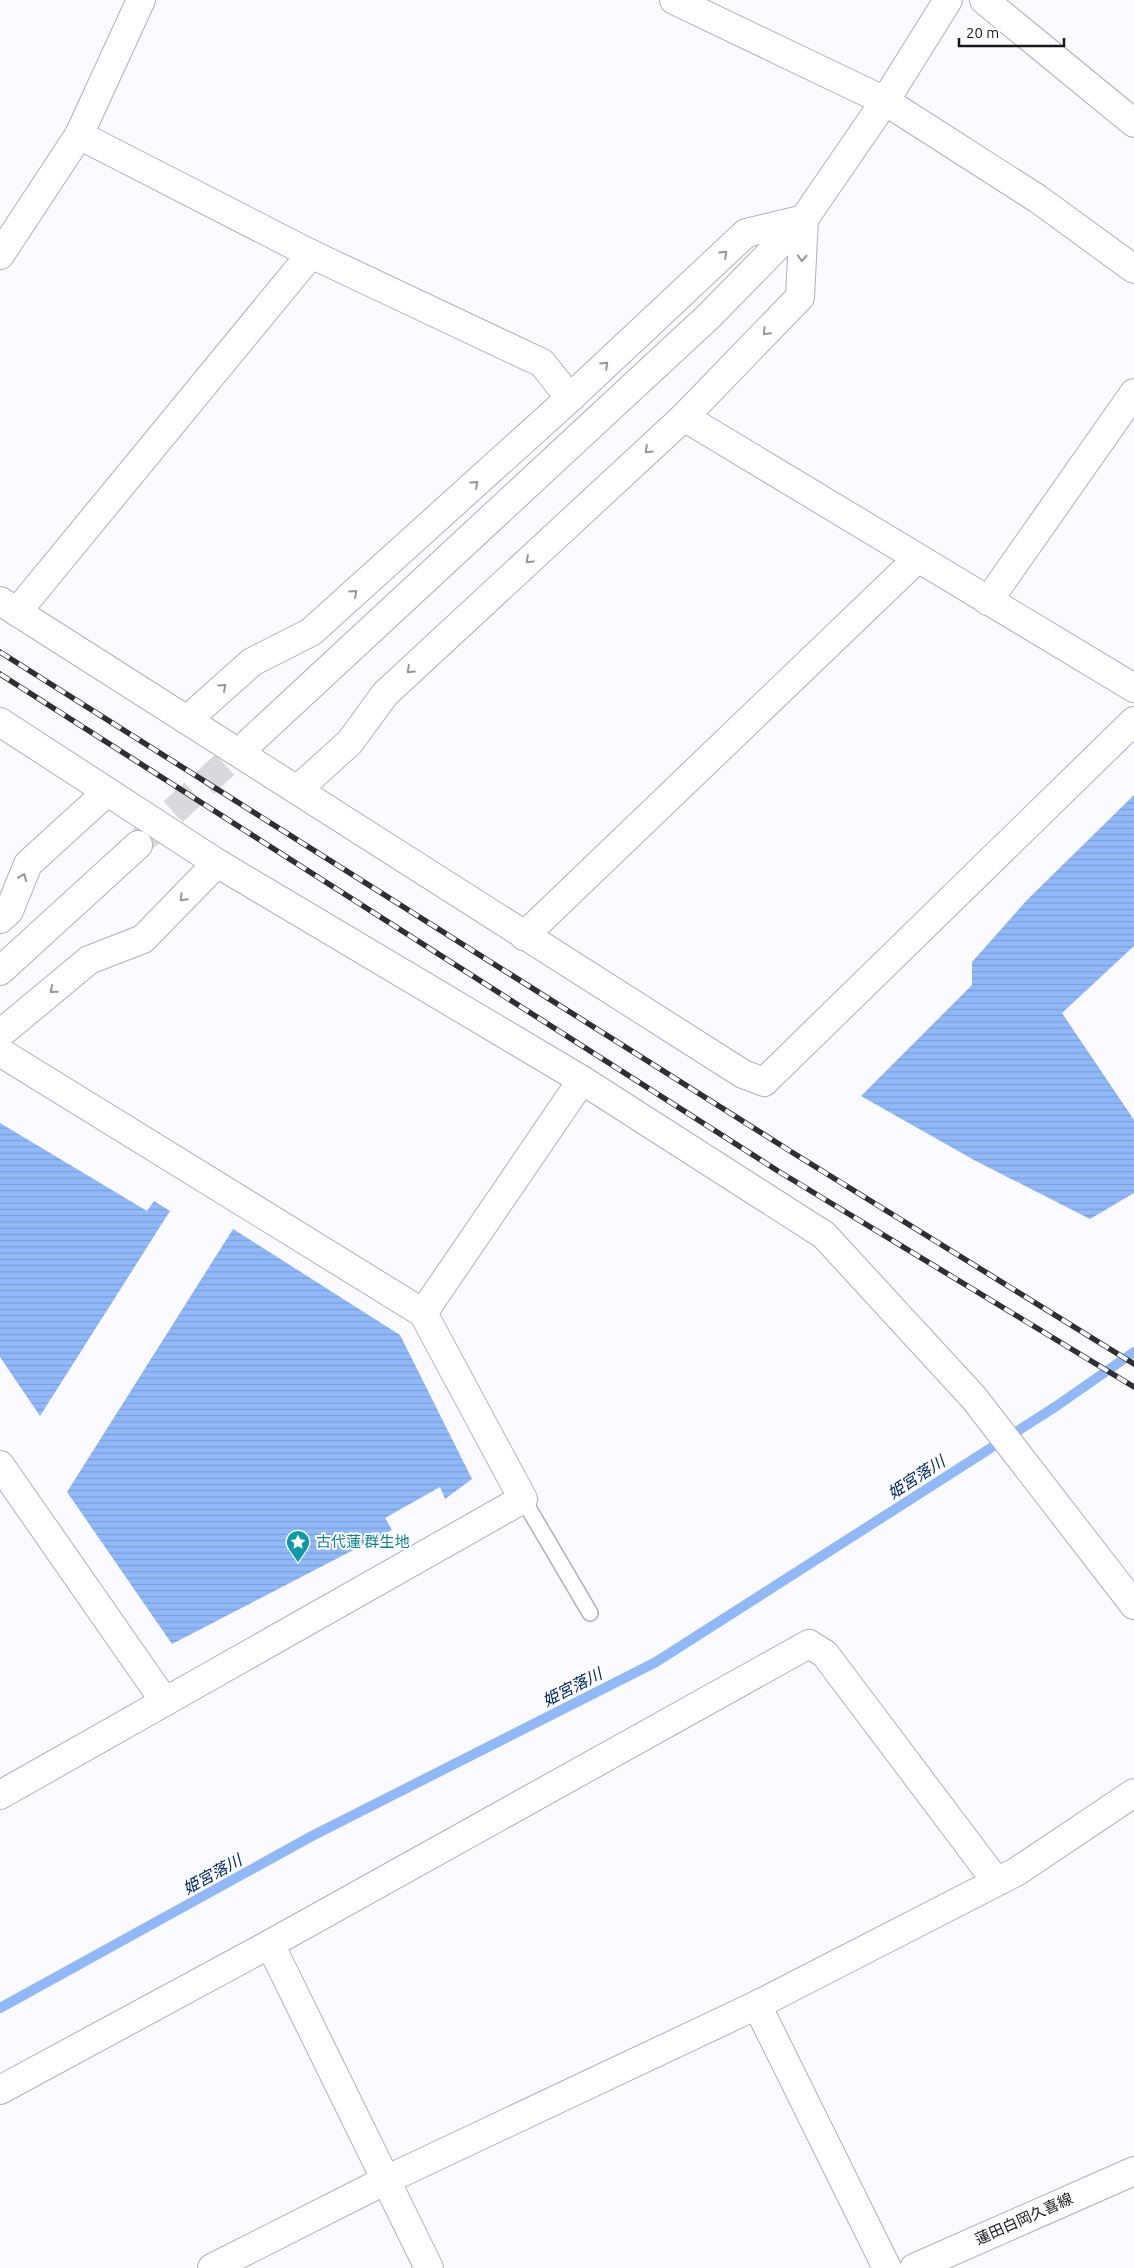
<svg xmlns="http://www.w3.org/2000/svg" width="1134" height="2268" font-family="Ubuntu,'Noto Sans JP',sans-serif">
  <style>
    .water { fill: url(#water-rules) }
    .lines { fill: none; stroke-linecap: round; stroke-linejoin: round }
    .stream { stroke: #91b9f9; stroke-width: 10 }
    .tertiary-tunnel { stroke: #d8d8dd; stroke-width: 28; stroke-dasharray: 28 14; stroke-linecap: butt }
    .service-casing { stroke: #afb0bc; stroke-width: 18 }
    .minor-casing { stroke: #afb0bc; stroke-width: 30 }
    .tertiary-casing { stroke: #afb0bc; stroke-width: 30 }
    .secondary-casing { stroke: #afb0bc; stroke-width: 30 }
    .service { stroke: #fff; stroke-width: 15 }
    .minor { stroke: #fff; stroke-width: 28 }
    .tertiary { stroke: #fff; stroke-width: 28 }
    .secondary { stroke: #fff; stroke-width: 28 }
    .rail-casing { stroke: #2f2f33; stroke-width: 5.5 }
    .rail { stroke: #fff; stroke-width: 4; stroke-dasharray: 11; stroke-linecap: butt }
    .oneway { stroke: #979799 }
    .labels { text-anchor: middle; stroke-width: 4; stroke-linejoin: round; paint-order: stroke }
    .culture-label { font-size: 15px; fill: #0d838f; stroke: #fff; text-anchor: start }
    .street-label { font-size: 15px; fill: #18181c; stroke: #fff }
    .water-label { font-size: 16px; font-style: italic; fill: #00276b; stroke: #fff }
  </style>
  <defs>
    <pattern id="water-rules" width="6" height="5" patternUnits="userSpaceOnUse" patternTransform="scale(1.25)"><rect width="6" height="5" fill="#91b9f9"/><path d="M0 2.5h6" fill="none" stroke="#7c9ed5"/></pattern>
  </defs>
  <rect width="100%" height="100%" fill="#fafaff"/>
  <!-- water -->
  <g class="water">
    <path d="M1134,795V946L1062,1013L1134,1120V1193L1090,1219L974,1160L861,1096L972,985V962L1027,900Z"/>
    <path d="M0,1123L147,1211L154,1201L170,1211L40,1416L0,1357Z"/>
    <path d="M233,1229L400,1335L472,1479L445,1499L440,1487L385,1518L392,1530L172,1644L67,1492Z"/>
  </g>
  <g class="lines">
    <!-- stream -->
    <path class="stream" d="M0,2008L312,1836L656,1662L1055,1407L1134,1352"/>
    <!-- tertiary-tunnel -->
    <path class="tertiary-tunnel" d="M142,840L250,742"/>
    <!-- service casing -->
    <g class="service-casing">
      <path id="service" d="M523,1499L590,1613"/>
    </g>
    <!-- minor casing -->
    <g class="minor-casing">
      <g id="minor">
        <path d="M984,0L1134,123"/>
        <path d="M79,135L311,254L542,363L570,398"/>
        <path d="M0,255L79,135L141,0"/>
        <path d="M684,417L1134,688"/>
        <path d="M0,601L743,1074L764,1082L1134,721"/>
        <path d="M988,601L1134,393"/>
        <path d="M17,612L311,254"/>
        <path d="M187,720L252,662L311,632L570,398L746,233L804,219L800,297L684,417L385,694L350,742L297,790"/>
        <path d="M0,722L217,863L582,1080L824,1235L974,1398L1134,1605"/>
        <path d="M0,919L9,911L28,864L107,792"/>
        <path d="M524,936L917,559"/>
        <path d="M0,1034L89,960L143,939L217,863"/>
        <path d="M0,1052L423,1313L523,1499L0,1795"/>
        <path d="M423,1313L582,1080"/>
        <path d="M0,1465L165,1702"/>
        <path d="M270,1944L429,2268"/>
        <path d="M757,2005L887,2268"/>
        <path d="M0,2090L270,1944L809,1644L825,1654L996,1881"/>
        <path d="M212,2268L386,2180L757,2005L1016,1872L1134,1793"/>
      </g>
    </g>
    <!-- tertiary casing -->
    <g class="tertiary-casing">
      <g id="tertiary">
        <path d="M674,0L885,101L1038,199L1134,269"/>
        <path d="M250,742L709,316L804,219L885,101L948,0"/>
        <path d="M0,971L138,845"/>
      </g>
    </g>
    <!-- secondary casing -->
    <g class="secondary-casing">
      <path id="secondary" d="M914,2268L1134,2171"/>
    </g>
    <!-- service -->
    <use href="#service" class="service"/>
    <!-- minor -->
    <use href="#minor" class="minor"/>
    <!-- tertiary -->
    <use href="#tertiary" class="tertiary"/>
    <!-- secondary -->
    <use href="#secondary" class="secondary"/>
    <!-- rail casing -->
    <g class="rail-casing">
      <g id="rail">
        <path d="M0,652L790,1151L1134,1364"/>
        <path d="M0,674L778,1171L1134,1387"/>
      </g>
    </g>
    <!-- rail -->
    <use href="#rail" class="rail"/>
  </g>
  <!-- one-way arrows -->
  <defs><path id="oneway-chevron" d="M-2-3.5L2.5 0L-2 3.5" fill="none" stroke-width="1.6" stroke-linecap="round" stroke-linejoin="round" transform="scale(1.25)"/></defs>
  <g class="oneway">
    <use href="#oneway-chevron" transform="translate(724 254) rotate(-43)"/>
    <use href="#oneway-chevron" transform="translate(802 258) rotate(93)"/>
    <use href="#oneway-chevron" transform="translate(766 332) rotate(134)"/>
    <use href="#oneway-chevron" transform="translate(605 365) rotate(-43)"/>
    <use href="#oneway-chevron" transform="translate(648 450) rotate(137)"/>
    <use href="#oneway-chevron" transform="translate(475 484) rotate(-42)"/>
    <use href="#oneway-chevron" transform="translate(529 560) rotate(137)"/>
    <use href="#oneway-chevron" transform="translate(354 593) rotate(-42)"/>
    <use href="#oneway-chevron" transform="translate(410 670) rotate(137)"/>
    <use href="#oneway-chevron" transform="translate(223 687) rotate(-42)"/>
    <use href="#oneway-chevron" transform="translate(23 877) rotate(-68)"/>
    <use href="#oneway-chevron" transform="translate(183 898) rotate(134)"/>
    <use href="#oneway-chevron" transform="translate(53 990) rotate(140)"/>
  </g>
  <!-- icons -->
  <defs>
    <g id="sight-pin" transform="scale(1.25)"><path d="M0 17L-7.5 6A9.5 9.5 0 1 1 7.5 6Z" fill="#0f9aa8" stroke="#fff"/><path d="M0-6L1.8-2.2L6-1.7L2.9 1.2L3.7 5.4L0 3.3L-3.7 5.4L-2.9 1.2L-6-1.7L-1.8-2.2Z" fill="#fff"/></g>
  </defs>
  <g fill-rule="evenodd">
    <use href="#sight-pin" x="298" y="1542"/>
  </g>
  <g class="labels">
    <!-- culture labels -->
    <g class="culture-label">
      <text x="316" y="1547">古代蓮 群生地</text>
    </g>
    <!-- street labels -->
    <g class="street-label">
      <text transform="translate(1024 2219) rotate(-24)" y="5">蓮田白岡久喜線</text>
    </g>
    <!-- water labels -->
    <g class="water-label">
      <text transform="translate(916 1477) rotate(-33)" y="6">姫宮落川</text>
      <text transform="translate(572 1687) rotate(-27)" y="6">姫宮落川</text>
      <text transform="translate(212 1874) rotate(-29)" y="6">姫宮落川</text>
    </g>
  </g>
  <!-- scale -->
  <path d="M959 38v8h105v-8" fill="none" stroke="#18181c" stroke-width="2.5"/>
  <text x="966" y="38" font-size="15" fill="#18181c" stroke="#ffffff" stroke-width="4" paint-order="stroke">20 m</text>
</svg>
